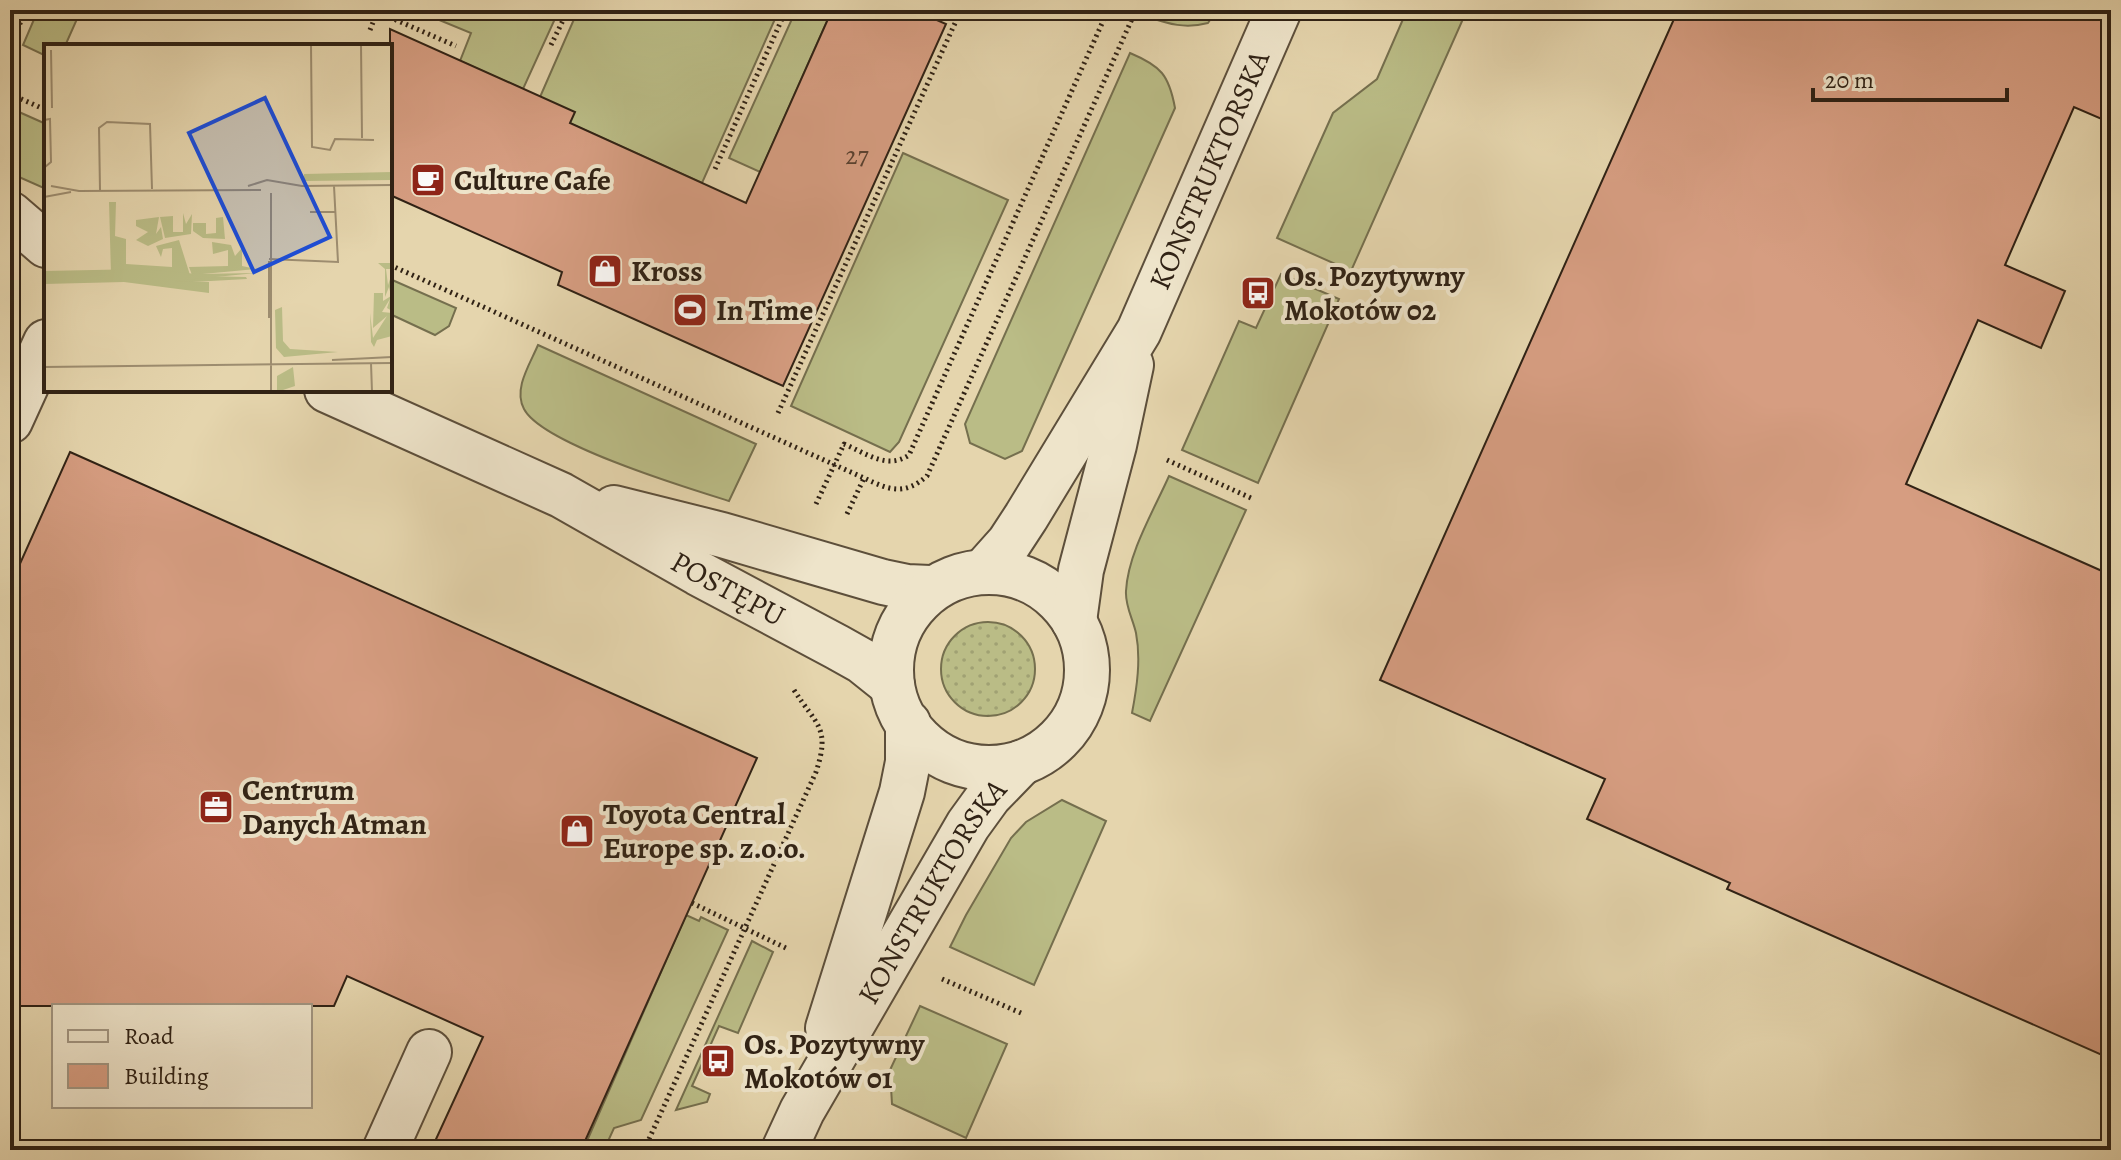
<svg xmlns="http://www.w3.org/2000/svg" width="2121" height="1160" font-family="Alegreya,serif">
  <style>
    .grass { fill: #babc86; stroke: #756f4e; stroke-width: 2 }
    .park { fill: url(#park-dots); stroke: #756f4e; stroke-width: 2 }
    .building { fill: #d69d81; stroke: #302215; stroke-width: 2 }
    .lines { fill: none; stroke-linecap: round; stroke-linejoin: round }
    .minor-casing { stroke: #5d4f3b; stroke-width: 48 }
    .path { stroke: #302215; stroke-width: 5; stroke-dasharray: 2 4; stroke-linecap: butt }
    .minor { stroke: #eee4ca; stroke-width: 44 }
    .labels { text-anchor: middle; stroke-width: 8; stroke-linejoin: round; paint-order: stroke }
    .number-label { font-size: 26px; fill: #5a4130 }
    .street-label { font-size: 30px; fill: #302215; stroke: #eee4ca }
    .poi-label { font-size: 30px; font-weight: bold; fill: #302215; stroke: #eee4ca; text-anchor: start }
    .inset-road { fill: none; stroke: #9d8d70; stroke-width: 2 }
    .view { fill: #1d4ed8; fill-opacity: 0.15; stroke: #1d4ed8; stroke-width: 4 }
    .inset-edge { fill: none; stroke: #302215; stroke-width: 4 }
  </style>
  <defs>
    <pattern id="park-dots" width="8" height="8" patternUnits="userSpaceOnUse" patternTransform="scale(2)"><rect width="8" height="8" fill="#babc86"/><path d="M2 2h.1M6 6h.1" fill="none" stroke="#a0a173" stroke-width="1.8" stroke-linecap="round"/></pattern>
  </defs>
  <rect width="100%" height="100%" fill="#e5d5ad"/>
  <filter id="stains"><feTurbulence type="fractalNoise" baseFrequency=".0025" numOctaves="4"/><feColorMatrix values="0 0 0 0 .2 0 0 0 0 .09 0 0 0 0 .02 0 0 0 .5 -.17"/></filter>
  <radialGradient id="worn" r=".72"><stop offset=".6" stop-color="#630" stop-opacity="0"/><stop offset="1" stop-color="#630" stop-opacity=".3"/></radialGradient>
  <!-- grass -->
  <g class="grass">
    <path d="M38,10H81L65,46H46V56L23,45Z"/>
    <path d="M415,10H559L523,89L460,61L471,33Z"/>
    <path d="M578,10H779L702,183L569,123L540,97Z"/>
    <path d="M796,10H832L760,172L729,158Z"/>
    <path d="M1151,10H1217L1208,23C1185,29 1169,24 1148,17Z"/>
    <path d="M1407,10H1467L1351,271L1277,238L1333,113L1377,79Z"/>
    <path d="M1130,53C1161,66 1169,75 1175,108L1022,451L1005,459L970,443L965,424Z"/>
    <path d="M10,108L46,124V189L10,173Z"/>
    <path d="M903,153L1008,200L899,442L890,452L791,406Z"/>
    <path d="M1281,274L1339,299L1258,483L1182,450L1239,321L1256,328Z"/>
    <path d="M390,279L456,308L449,326L435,335L390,314Z"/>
    <path d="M538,345L756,444L729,501C687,488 542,444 524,409C513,389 530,364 538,345Z"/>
    <path d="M1169,476L1246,510L1150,721L1132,713C1137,687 1141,659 1136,633C1133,619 1125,606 1126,591C1128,553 1154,510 1169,476Z"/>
    <path d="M1062,800L1106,821L1034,985L950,947L966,915L1011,838L1026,822Z"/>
    <path d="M686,915L699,921L701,917L728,930L641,1120L614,1128L604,1150H583Z"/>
    <path d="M752,941L773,952L738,1033L719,1026L692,1086L710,1094L707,1102L676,1110Z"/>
    <path d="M920,1006L1007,1044L966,1138L892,1104L890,1070Z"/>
  </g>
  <!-- park -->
  <circle class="park" cx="988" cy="669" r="47"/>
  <!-- building -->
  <g class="building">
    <path d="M832,10H914L946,24L783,386L558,285L562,272L390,195V29L575,112L570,123L746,203Z"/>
    <path d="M1678,10H2111V123L2074,107L2005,265L2065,291L2041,348L1978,320L1906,484L2111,575V1059L1727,889L1730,883L1587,819L1605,779L1380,680Z"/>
    <path d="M70,452L757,758L581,1150H431L483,1037L347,976L334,1006H10V586Z"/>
  </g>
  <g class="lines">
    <!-- minor casing -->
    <g class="minor-casing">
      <g id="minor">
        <path d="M10,214L46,245"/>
        <path id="s1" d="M327,390L561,495L698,573L837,647L862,661L892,685"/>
        <path d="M10,421L46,342"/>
        <path d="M614,508L722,535L883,582L907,587L930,588"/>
        <path id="s2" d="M984,571L1009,543L1026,517L1139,331L1279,10"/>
        <circle cx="989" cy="670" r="98"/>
        <path d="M1074,621L1081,570L1114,445L1131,365"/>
        <path d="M828,1028L902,792L908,762V723"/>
        <path d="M385,1150L429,1052"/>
        <path id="s3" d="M784,1150L802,1111L968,825L989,796L1021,763"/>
      </g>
    </g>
    <!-- path -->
    <g class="path">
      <path d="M373,10L456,46"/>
      <path d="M370,30L377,12"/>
      <path d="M551,45L568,10"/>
      <path d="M10,46L26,10"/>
      <path d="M10,94L46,110"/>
      <path d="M715,169L786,10"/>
      <path d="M390,265L864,478"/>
      <path d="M778,413L961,10"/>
      <path d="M1167,460L1251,498"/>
      <path d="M816,504L844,444C866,453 887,470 909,455L1108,10"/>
      <path d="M847,514L864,478C889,490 904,496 927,476L1136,10"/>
      <path d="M692,903L788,949"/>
      <path d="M942,979L1021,1013"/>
      <path d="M644,1150L816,772C831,727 816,725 794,690"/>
    </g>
    <!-- minor -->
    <use href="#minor" class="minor"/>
  </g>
  <!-- icons -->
  <defs>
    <g id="cafe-square" transform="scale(1.8)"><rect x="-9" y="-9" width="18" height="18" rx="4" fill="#8f2418" stroke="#eee4ca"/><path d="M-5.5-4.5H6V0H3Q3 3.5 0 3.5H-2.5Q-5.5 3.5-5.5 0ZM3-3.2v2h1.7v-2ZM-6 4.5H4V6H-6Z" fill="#fff"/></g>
    <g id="shop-square" transform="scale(1.8)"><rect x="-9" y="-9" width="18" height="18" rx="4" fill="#8f2418" stroke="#eee4ca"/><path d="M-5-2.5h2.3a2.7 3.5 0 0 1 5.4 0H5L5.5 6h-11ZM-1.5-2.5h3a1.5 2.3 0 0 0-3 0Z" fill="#fff"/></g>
    <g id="bus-square" transform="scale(1.8)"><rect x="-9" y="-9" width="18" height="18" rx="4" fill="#8f2418" stroke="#eee4ca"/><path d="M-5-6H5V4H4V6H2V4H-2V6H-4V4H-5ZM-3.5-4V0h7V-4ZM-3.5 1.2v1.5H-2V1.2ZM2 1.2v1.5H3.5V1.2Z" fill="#fff"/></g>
    <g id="stadium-square" transform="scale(1.8)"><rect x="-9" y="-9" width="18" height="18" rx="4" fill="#8f2418" stroke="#eee4ca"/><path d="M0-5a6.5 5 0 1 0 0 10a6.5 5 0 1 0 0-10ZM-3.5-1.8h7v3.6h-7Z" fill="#fff"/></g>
    <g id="office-square" transform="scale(1.8)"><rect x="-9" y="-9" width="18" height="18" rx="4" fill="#8f2418" stroke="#eee4ca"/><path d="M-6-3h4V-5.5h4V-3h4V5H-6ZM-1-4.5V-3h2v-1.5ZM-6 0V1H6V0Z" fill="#fff"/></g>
  </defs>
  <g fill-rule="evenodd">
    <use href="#cafe-square" x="428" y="180"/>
    <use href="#shop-square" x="605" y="271"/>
    <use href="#bus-square" x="1258" y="293"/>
    <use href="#stadium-square" x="690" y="310"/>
    <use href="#office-square" x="216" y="807"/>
    <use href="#shop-square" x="577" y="831"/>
    <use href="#bus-square" x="718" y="1061"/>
  </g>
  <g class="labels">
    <!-- number labels -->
    <g class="number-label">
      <text x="857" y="164">27</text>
    </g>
    <!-- street labels -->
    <g class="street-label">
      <text dy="10" stroke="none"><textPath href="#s2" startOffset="462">KONSTRUKTORSKA</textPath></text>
      <text dy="10" stroke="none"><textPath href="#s1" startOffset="448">POSTĘPU</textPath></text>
      <text dy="10" stroke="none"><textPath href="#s3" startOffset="298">KONSTRUKTORSKA</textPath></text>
    </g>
    <!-- poi labels -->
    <g class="poi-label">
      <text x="454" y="190">Culture Cafe</text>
      <text x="631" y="281">Kross</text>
      <text x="1284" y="286">Os. Pozytywny<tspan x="1284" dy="34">Mokotów 02</tspan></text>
      <text x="716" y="320">In Time</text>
      <text x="242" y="800">Centrum<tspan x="242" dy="34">Danych Atman</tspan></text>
      <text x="603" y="824">Toyota Central<tspan x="603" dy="34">Europe sp. z.o.o.</tspan></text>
      <text x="744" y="1054">Os. Pozytywny<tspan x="744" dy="34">Mokotów 01</tspan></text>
    </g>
  </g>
  <!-- overview -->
  <g transform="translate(44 44)">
    <rect width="348" height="348" fill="#e5d5ad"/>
    <path d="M348,128V136L260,137V130ZM65,158H72L71,192L82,195V220L128,223V204L119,205L117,213L112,202L135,196L146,231H67ZM139,169L142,180L148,170L147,190L121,194L116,173L129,172V188H139ZM115,173L112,190L117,183L119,195L104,202L92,196L104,188L92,182V176ZM179,173L181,195L159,194L149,187V179H162V190L172,189V174ZM168,198L187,201L191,212L198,204V222L212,225L148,231L145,223L184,222V206L169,210ZM334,219H348V225H342L344,241L348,229V267L343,264L346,255L338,268L348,269V292L333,296L330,303L327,298L326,269L329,294L343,272L329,284L330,249H339V257L347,252L345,243L341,253V225ZM155,232L202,233L203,235L130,239V235ZM238,263L239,297L246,305L294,308L240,313L232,304L231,266ZM249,323L251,342L233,348V332Z" fill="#babc86"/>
    <path d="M99,225L153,230L212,229L131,237L165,238V249L80,238L0,240V227Z" fill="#babc86"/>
    <path class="inset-road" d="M267,0L268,103L286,106L291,95L330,96M317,0L318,94M7,6L8,64M0,76L6,75L7,118L1,123M7,142L35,147L217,146M204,142L223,136L258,142L348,141M56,146L55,84L63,78L106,80L108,145M0,153L27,148M266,168H291M225,215L294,218L290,142M225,217V274M288,316L348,313M327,319L328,348M0,323L348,319M227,348V149"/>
    <path class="view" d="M221,54L286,193L210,228L145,89Z"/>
    <rect width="348" height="348" class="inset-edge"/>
  </g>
  <!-- margin -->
  <rect width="2121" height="1160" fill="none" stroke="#e5d5ad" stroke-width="40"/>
  <rect x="12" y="12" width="2097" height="1136" fill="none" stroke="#302215" stroke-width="4"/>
  <rect x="20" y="20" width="2081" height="1120" fill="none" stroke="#302215" stroke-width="2"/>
  <!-- legend -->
  <rect x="52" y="1004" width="260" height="104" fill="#eee4ca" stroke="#a29682" stroke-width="2"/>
  <rect x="68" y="1030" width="40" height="12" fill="#eee4ca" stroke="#a29682" stroke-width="2"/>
  <text x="124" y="1044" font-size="24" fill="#302215">Road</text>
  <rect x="68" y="1064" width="40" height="24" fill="#d69d81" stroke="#a29682" stroke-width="2"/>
  <text x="124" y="1084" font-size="24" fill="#302215">Building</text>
  <!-- scale -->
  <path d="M1813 88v12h194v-12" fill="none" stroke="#302215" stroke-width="4"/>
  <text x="1825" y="88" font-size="24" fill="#302215" stroke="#eee4ca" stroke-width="6" paint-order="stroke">20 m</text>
  <rect width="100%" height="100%" filter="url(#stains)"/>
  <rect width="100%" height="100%" fill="url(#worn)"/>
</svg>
